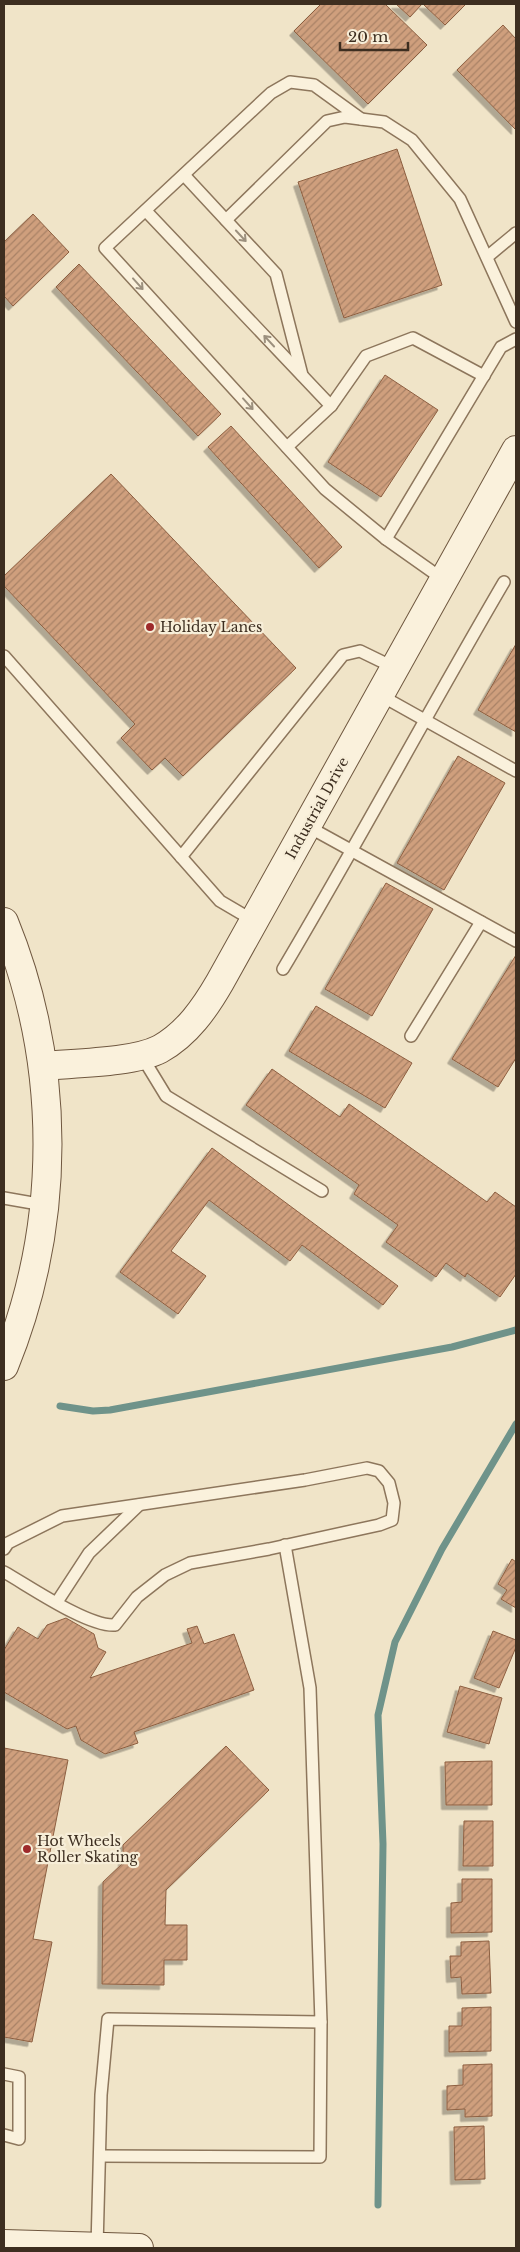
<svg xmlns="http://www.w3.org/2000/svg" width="520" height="2252" font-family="'Libre Baskerville',serif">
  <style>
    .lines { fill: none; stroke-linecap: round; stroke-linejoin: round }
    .stream { stroke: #6f938a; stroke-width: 7 }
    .building { fill: url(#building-hatch); stroke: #8d5f41; filter: url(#shadow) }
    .lane-casing { stroke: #8d765c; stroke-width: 14 }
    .secondary-casing { stroke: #6f573f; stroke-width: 30 }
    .lane { stroke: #faf1dc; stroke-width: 11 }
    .secondary { stroke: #faf1dc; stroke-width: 28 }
    .oneway { stroke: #9c907e }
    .poi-dot { fill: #9e2a2b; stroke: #f7eed8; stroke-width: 2 }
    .labels { text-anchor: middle; stroke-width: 4.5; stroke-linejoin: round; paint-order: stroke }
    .poi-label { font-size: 14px; fill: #3d2e20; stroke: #f7eed8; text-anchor: start }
    .street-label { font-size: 14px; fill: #3d2e20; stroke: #f7eed8 }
  </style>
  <defs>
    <pattern id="building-hatch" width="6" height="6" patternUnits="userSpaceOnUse" patternTransform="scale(1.25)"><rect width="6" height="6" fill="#cf9f7d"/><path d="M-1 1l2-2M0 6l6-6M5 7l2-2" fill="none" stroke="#a98266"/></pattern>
    <filter id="shadow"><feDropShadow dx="-4.5" dy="4.5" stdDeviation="0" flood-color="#0004"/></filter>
  </defs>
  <rect width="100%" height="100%" fill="#f0e4c8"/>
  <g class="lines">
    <!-- stream -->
    <g class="stream">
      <path d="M60,1406L93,1411L110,1410L452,1347L516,1330"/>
      <path d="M378,2205L383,1844L378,1715L395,1642L442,1549L516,1424"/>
    </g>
  </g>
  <!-- building -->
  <g class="building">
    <path d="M321,4H385L427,45L368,104L294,31Z"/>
    <path d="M396,4H422L410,17Z"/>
    <path d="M423,4H466L445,25Z"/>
    <path d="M503,25L516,39V130L457,70Z"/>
    <path d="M397,149L442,285L344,318L298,182Z"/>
    <path d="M33,214L69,252L13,306L4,296V242Z"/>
    <path d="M79,264L221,414L198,436L56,287Z"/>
    <path d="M385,375L438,410L381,497L328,462Z"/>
    <path d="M231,426L342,547L319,568L208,447Z"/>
    <path d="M111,474L296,668L183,776L165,758L152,770L121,738L135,724L4,586V576Z"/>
    <path d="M516,644V732L478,710Z"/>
    <path d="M458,756L505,783L444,890L397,863Z"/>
    <path d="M386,883L433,909L372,1016L325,989Z"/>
    <path d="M516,955V1058L498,1087L452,1059Z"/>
    <path d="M316,1006L412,1063L385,1108L289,1051Z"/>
    <path d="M272,1069L340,1117L349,1104L487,1202L495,1192L516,1207V1274L500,1297L467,1273L465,1277L446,1263L436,1277L386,1242L398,1225L354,1194L359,1185L246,1105Z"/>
    <path d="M212,1148L398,1286L383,1305L302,1245L290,1261L209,1200L171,1251L206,1276L178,1314L120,1272Z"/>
    <path d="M512,1559L516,1562V1608L501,1599L507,1590L498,1584Z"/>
    <path d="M66,1618L94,1634L98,1648L106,1652L90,1678L192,1643L187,1629L197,1626L204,1644L234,1634L254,1690L134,1732L138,1743L105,1754L81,1740L76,1726L67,1729L4,1692V1650L18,1627L38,1639L47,1625Z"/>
    <path d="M493,1631L516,1640V1647L499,1688L474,1678Z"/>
    <path d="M460,1686L502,1698L489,1744L447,1732Z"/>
    <path d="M226,1746L269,1790L166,1890L165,1925H187V1960H164V1985L102,1984L103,1882L123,1863V1845Z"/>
    <path d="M4,1748L68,1760L33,1939L52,1942L32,2042L4,2037Z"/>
    <path d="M492,1761V1805H446L445,1762Z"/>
    <path d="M464,1821H493V1866H463Z"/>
    <path d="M462,1879H492V1932L451,1933V1903L462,1902Z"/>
    <path d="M489,1941L491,1993L462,1994L461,1977L451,1978L450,1956H461V1942Z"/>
    <path d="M491,2007V2051L449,2052V2026H462V2008Z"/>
    <path d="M492,2064V2116L465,2117V2109L447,2110V2086L463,2085V2065Z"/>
    <path d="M484,2126L485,2179L455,2180L454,2127Z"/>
  </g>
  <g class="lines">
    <!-- lane casing -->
    <g class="lane-casing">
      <g id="lane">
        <path d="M361,119L314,85L290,82L271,93L105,248L325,489L386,539"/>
        <path d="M184,175L276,274L302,375"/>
        <path d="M146,211L331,406"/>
        <path d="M226,220L327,121L345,117L384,122L412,140L460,199L516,322"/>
        <path d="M487,257L516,233"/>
        <path d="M287,447L331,406L366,356L413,338L484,376"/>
        <path d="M444,580L386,539L501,347L516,339"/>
        <path d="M4,656L220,901L254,921"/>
        <path d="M380,695L516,771"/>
        <path d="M307,826L516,941"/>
        <path d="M181,857L343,655L360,651L395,668"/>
        <path d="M283,969C359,841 429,710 504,582"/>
        <path d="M411,1036L481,922"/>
        <path d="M141,1055L166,1096L322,1191"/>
        <path d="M4,1198L44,1205"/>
        <path d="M4,1549L8,1543L62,1516L305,1480L367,1468L379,1471L389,1483L394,1503L392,1520L379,1525L269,1549L190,1563L165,1575L137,1597L115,1625C88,1627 29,1586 4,1572"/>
        <path d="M57,1602L89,1553L139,1505"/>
        <path d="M4,2074L19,2077V2139L4,2135"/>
        <path d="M101,2156L320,2157L321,2022"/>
        <path d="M97,2247L101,2095L108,2019L321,2022L310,1688L285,1545"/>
      </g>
    </g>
    <!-- secondary casing -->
    <g class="secondary-casing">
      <g id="secondary">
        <path d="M4,922C62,1064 62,1224 4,1366"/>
        <path d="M43,1066C74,1063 133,1063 160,1049C187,1034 205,1008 220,982L516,450"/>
        <path d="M4,2244L139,2248"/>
      </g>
    </g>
    <!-- lane -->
    <use href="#lane" class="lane"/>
    <!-- secondary -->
    <use href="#secondary" class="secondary"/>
  </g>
  <!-- one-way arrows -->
  <defs><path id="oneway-shaft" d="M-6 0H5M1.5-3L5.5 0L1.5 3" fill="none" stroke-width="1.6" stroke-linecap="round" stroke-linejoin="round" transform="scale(1.25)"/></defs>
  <g class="oneway">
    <use href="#oneway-shaft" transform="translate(241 236) rotate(47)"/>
    <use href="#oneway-shaft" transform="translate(138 284) rotate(48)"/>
    <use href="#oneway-shaft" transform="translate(269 341) rotate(-133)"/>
    <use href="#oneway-shaft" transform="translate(248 404) rotate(48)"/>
  </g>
  <!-- markers -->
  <g class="poi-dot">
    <circle cx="150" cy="627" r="5"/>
    <circle cx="27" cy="1849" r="5"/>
  </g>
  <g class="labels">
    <!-- poi labels -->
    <g class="poi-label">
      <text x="160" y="632">Holiday Lanes</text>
      <text x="37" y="1846">Hot Wheels<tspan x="37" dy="16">Roller Skating</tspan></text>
    </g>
    <!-- street labels -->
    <g class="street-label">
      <text transform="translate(317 808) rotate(-61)" y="5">Industrial Drive</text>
    </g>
  </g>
  <!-- border -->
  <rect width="520" height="2252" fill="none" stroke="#3d2e20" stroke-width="10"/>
  <!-- scale -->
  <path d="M340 42v8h68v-8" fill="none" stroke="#3d2e20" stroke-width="2.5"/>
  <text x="348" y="42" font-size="15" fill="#3d2e20" stroke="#f7eed8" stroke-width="4" paint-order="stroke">20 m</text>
</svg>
